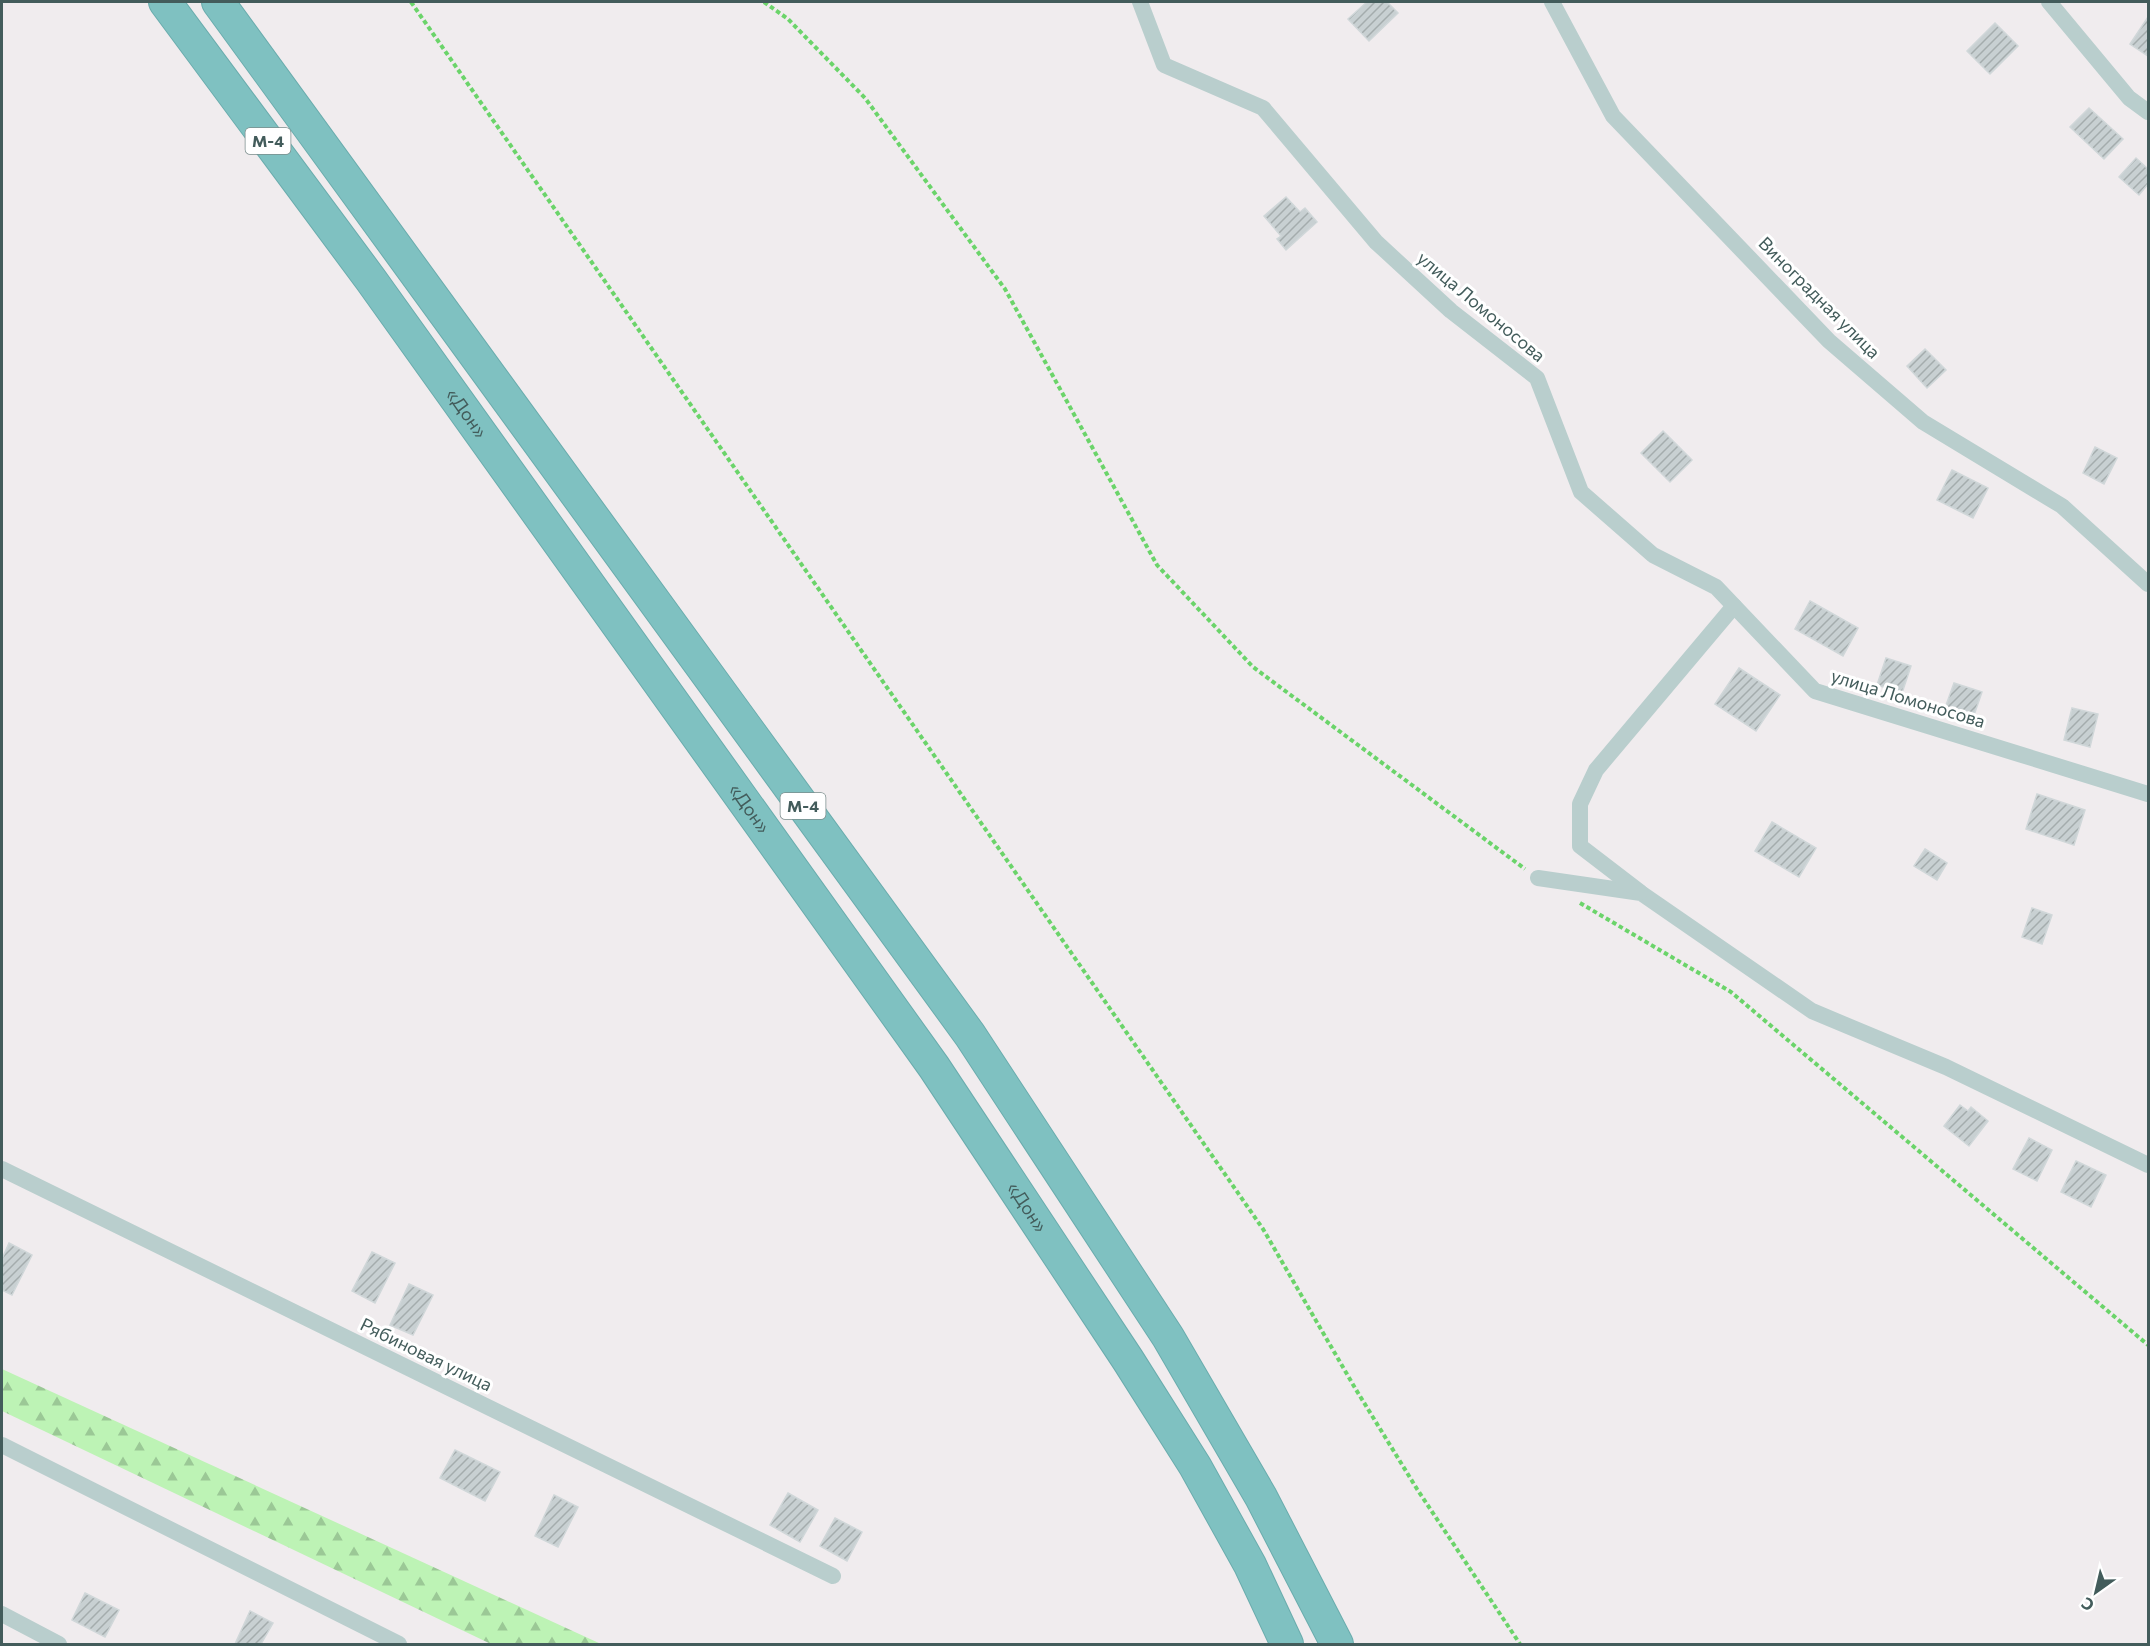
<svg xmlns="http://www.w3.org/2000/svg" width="2150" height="1646" font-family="Commissioner,sans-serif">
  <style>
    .forest { fill: url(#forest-firs) }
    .building { fill: url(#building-hatch); stroke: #d0d7d9; stroke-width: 1.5 }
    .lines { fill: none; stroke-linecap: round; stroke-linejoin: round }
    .highway-casing { stroke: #6aacad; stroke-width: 34 }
    .path { stroke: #6bd46a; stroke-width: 4; stroke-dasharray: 4.5 3; stroke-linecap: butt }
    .street { stroke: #b9cecd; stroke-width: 16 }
    .highway { stroke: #7fc1c1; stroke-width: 32 }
    .labels { text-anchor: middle; stroke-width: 6; stroke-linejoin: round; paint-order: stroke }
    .shield { fill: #fff; stroke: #7b8d8c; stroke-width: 1.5 }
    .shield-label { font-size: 16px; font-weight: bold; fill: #435c5b }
    .street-label { font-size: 18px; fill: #435c5b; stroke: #fff }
  </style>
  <defs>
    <pattern id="forest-firs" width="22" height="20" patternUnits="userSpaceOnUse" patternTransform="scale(1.5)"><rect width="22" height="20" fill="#bdf3b5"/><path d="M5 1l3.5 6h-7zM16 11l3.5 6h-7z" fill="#9bc896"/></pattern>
    <pattern id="building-hatch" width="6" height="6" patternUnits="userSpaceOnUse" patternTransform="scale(1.5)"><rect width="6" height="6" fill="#c8d0d2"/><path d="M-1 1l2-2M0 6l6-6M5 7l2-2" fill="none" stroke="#a4acad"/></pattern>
  </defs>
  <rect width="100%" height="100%" fill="#f0ecee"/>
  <!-- forest -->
  <path class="forest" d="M2,1369L601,1644H491L2,1411Z"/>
  <!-- building -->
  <g class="building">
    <path d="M1367,2H1387L1398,13L1369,41L1348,19Z"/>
    <path d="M2148,17V56L2130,44Z"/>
    <path d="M1995,23L2018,46L1990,74L1967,51Z"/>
    <path d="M2089,108L2123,139L2104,159L2070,127Z"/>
    <path d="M2136,158L2148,169V184L2139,195L2119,177Z"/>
    <path d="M1286,197L1300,212L1305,208L1317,222L1286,250L1277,239L1281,236L1264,216Z"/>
    <path d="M1925,349L1946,370L1927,388L1907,366Z"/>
    <path d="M1663,431L1692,460L1670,482L1641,453Z"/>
    <path d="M2095,447L2117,458L2104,484L2083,473Z"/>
    <path d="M1952,470L1988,488L1973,518L1937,500Z"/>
    <path d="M1810,601L1858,628L1843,656L1795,629Z"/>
    <path d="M1886,658L1911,666L1902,693L1877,685Z"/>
    <path d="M1739,668L1780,695L1756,731L1715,704Z"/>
    <path d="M1954,683L1982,692L1973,718L1945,708Z"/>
    <path d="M2072,708L2098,714L2090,747L2064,740Z"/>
    <path d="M2037,794L2085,810L2074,845L2026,829Z"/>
    <path d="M1772,822L1816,848L1799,877L1755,851Z"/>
    <path d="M1925,849L1947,863L1937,880L1914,866Z"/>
    <path d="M2032,908L2052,915L2042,944L2022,937Z"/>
    <path d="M1960,1105L1968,1111L1971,1107L1988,1121L1969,1146L1944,1126Z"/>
    <path d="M2029,1138L2052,1150L2037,1181L2013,1169Z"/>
    <path d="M2076,1161L2106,1175L2091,1207L2061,1192Z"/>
    <path d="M9,1243L32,1255L12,1295L2,1290V1259Z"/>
    <path d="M372,1252L395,1263L375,1303L352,1291Z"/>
    <path d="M409,1284L433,1295L413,1335L390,1325Z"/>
    <path d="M455,1450L500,1472L485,1501L440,1478Z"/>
    <path d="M788,1493L818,1510L800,1542L770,1525Z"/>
    <path d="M554,1495L578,1507L558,1547L535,1536Z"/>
    <path d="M835,1518L862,1532L847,1561L820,1546Z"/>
    <path d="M85,1593L119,1610L105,1637L72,1620Z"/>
    <path d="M250,1611L273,1623L261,1644H235Z"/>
  </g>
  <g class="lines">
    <!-- highway casing -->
    <g class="highway-casing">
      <g id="highway">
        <path id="s1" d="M165,2L371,280L934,1067L1128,1360L1195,1466L1250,1565L1287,1644"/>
        <path d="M218,2L970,1035L1168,1337L1261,1497L1337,1644"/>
      </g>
    </g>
    <!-- path -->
    <g class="path">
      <path d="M411,2L1263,1229L1355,1388L1417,1489L1520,1644"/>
      <path d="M764,2L788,19L865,98L1005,289L1157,565L1253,667L1525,869"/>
      <path d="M1580,903L1731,992L2148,1345"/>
    </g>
    <!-- street -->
    <g class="street">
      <path d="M1140,2L1164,65L1263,108L1376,242L1451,311L1537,378L1581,492L1653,555L1716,587L1815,691L2148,794"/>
      <path d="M1552,2L1613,116L1829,341L1923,422L2062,506L2148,584"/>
      <path d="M2049,2L2129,98L2148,112"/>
      <path d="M1538,878L1641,893L1812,1011L1946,1067L2148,1165"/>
      <path d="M1640,892L1580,846V804L1596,770L1734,606"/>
      <path d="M2,1169L833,1576"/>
      <path d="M2,1445L399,1644"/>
      <path d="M2,1614L59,1644"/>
    </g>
    <!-- highway -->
    <use href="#highway" class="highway"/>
  </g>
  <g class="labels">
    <!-- shield labels -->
    <g class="shield">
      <rect x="245.5" y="128" width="45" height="26" rx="4.5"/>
      <rect x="780.5" y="793" width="45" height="26" rx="4.5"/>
    </g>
    <g class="shield-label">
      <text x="268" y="147">М-4</text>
      <text x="803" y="812">М-4</text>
    </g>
    <!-- street labels -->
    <g class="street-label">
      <text transform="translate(1819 298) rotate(45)" y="6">Виноградная улица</text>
      <text transform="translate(1481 307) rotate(40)" y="6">улица Ломоносова</text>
      <text dy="6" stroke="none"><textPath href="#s1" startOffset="510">«Дон»</textPath></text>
      <text transform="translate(1908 699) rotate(17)" y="6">улица Ломоносова</text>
      <text dy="6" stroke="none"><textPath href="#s1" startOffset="996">«Дон»</textPath></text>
      <text dy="6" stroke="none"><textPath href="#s1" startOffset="1482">«Дон»</textPath></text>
      <text transform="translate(426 1355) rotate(26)" y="6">Рябиновая улица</text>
    </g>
  </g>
  <!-- border -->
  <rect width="2150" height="1646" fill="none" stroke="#435c5b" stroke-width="6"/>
  <!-- north arrow -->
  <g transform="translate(2096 1592) rotate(214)" stroke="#ffffff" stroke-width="4.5" paint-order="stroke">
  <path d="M0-4.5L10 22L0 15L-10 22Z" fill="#435c5b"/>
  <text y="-9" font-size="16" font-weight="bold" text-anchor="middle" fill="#435c5b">С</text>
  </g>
</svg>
